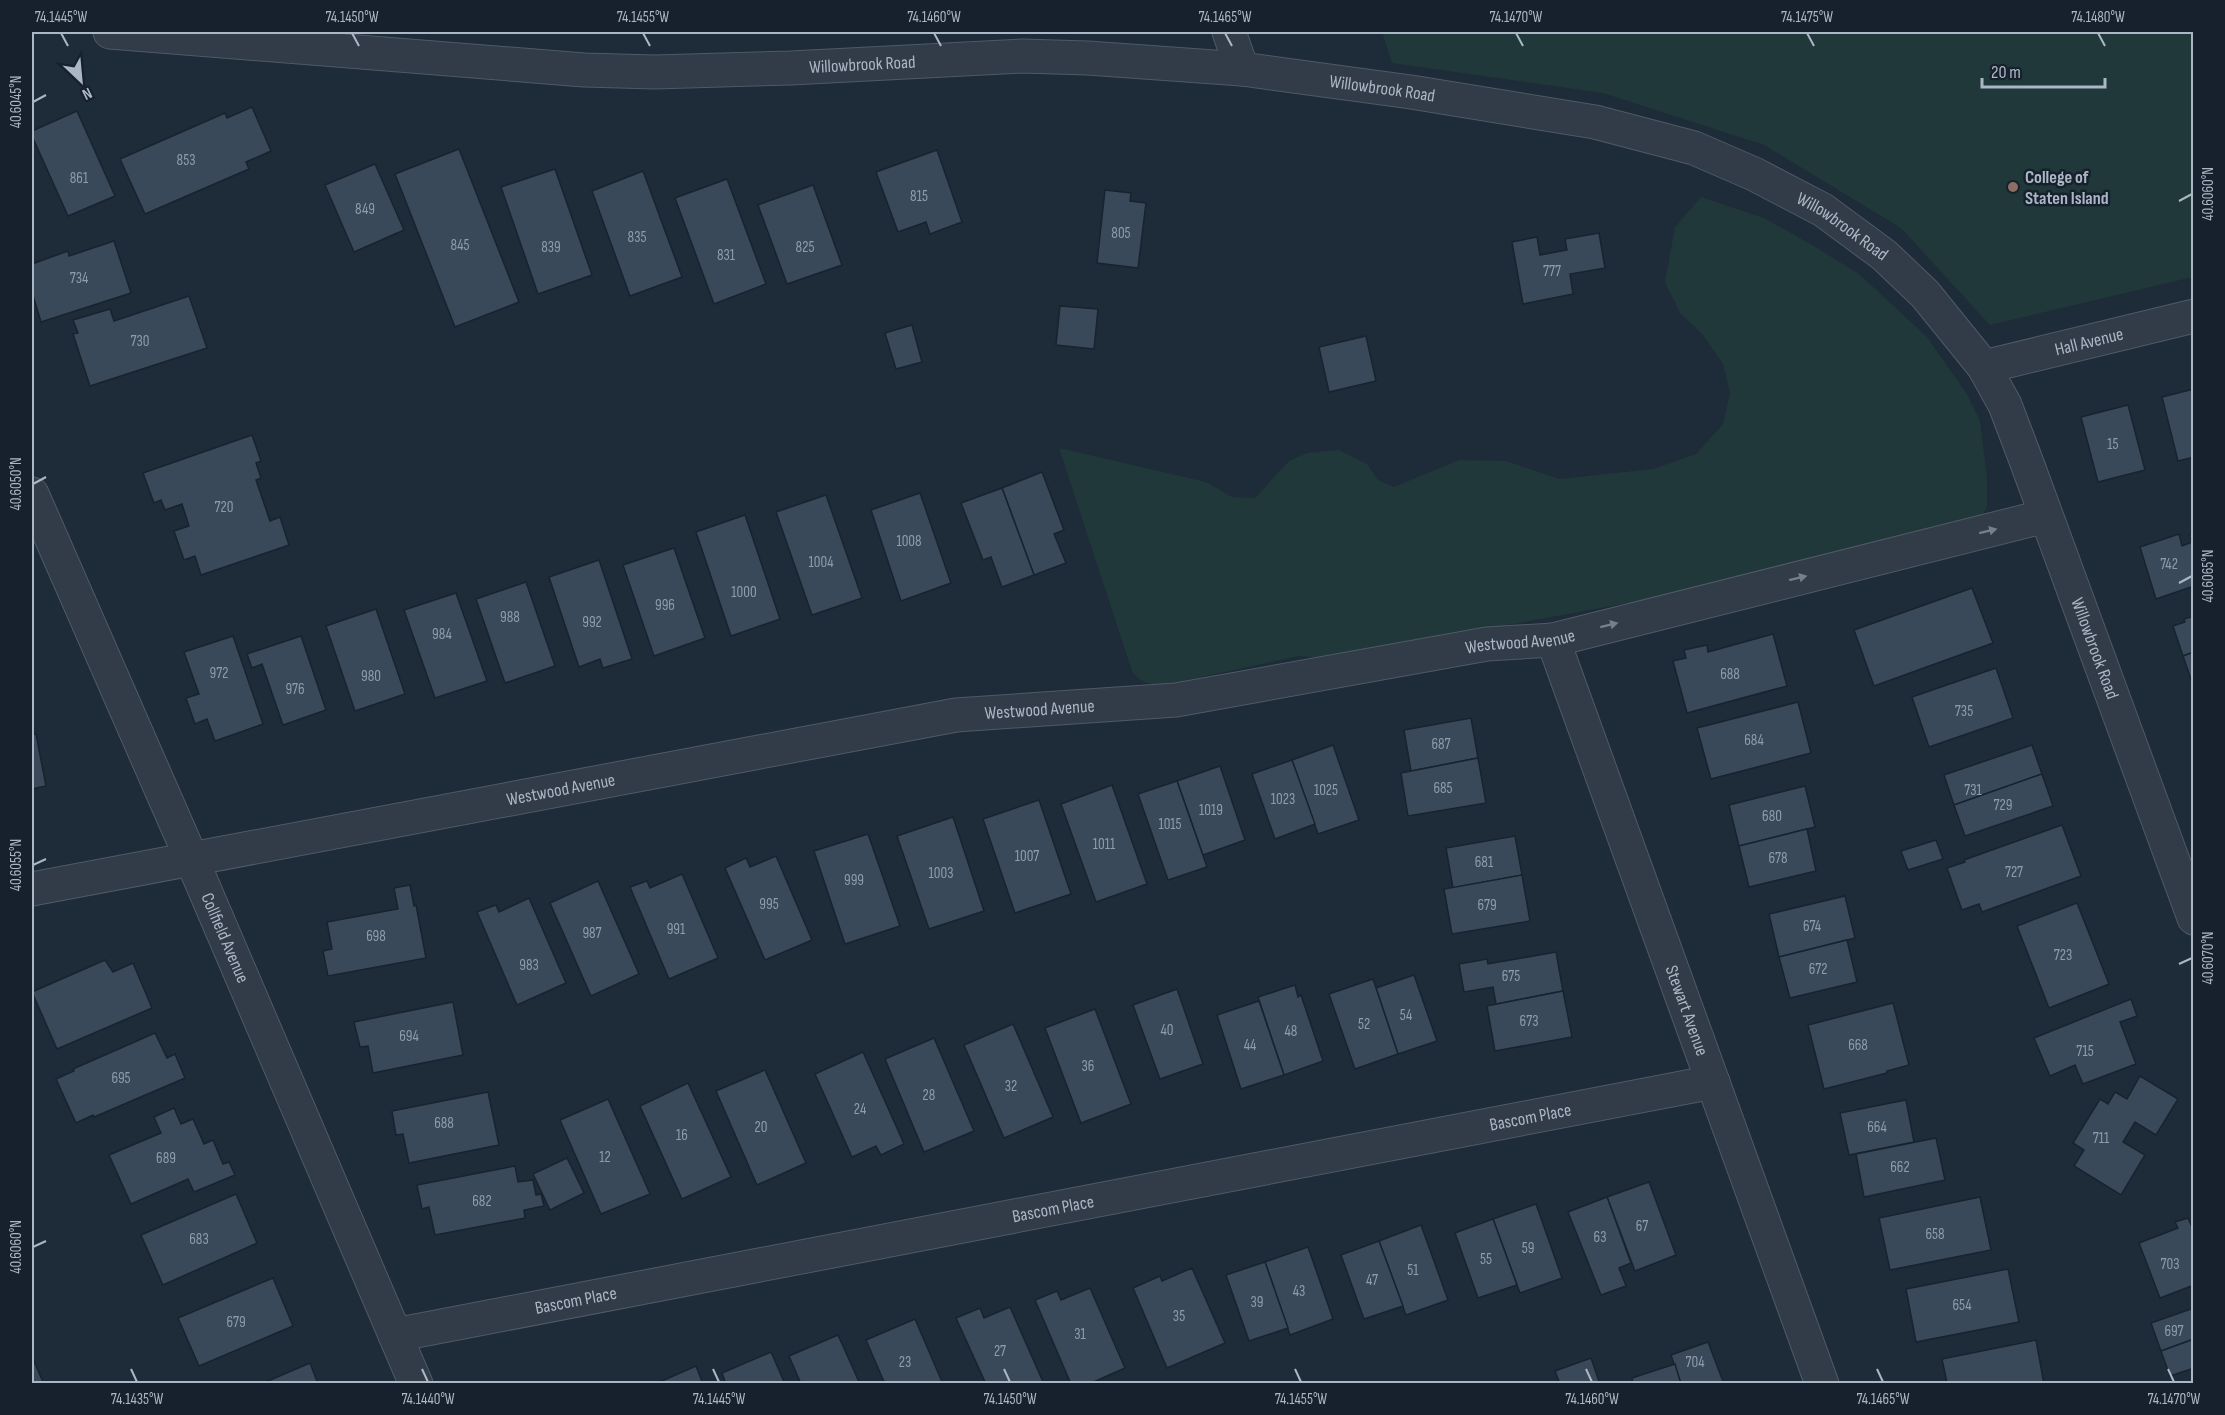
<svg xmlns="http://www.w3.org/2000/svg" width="2225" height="1415" font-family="'Sofia Sans Condensed',sans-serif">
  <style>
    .green { fill: #203839 }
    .building { fill: #3a4959; stroke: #19232f; stroke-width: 1.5 }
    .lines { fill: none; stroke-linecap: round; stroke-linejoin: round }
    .minor-casing { stroke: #4f5a67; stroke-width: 35 }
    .minor { stroke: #323c49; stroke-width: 33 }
    .oneway { fill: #75808e }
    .ticks { fill: none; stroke: #acb7c6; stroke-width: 2 }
    .education-dot { fill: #8d6e63; stroke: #17212d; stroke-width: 2 }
    .labels { text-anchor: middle; stroke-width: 5; stroke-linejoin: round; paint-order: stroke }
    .number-label { font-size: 15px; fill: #909cab }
    .street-label { font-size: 18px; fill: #acb7c6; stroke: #17212d }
    .poi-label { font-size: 18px; font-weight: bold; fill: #acb7c6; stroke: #17212d; text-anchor: start }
    .neatline { fill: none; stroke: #acb7c6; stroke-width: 2 }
    .ticks-label { font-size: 15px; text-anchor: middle; fill: #acb7c6 }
  </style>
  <rect width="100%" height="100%" fill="#1e2b38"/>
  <!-- green -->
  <g class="green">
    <path d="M1382,32H2193V277L1990,325L1901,228L1764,145L1603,93L1392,63Z"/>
    <path d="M1701,197L1764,218L1814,246L1859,274L1927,337L1967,394L1980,421L1987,478V506L1982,517L1672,595L1442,637L1335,659L1299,656L1165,685C1150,684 1141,684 1132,671L1059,448L1206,482L1232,497L1255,498L1289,461L1307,453L1339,450L1367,464L1378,480L1394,487L1459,460L1506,461L1559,479L1653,469L1696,454L1723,424L1730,393L1723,364L1703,335L1680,313L1665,282L1675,227Z"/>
  </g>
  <!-- building -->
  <g class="building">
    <path d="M252,107L271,151L246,162L249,169L145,214L120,159L225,113L227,118Z"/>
    <path d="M77,111L115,196L68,216L32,136V131Z"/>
    <path d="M459,149L519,302L455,327L395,174Z"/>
    <path d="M937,150L962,222L930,234L926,222L898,232L876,172Z"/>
    <path d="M375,164L404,230L354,252L325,185Z"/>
    <path d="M555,169L592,275L538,294L501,187Z"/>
    <path d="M643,171L682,277L630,296L592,191Z"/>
    <path d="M727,179L766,284L714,304L675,198Z"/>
    <path d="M813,185L842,265L787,284L758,205Z"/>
    <path d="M1105,190L1131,193L1130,201L1146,203L1138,268L1097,263Z"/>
    <path d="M1599,233L1605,268L1570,274L1573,294L1523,304L1512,242L1537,237L1540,255L1567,250L1565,239Z"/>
    <path d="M114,241L131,293L41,322L32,292V264L68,251L69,256Z"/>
    <path d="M189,296L207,348L90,386L73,334L78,333L73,320L110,309L114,321Z"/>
    <path d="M1060,306L1098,309L1094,349L1056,345Z"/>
    <path d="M912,325L922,362L896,369L885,333Z"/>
    <path d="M1366,336L1376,381L1329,392L1319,347Z"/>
    <path d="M2194,389V457L2178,461L2162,397Z"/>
    <path d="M2128,405L2145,470L2098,482L2081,417Z"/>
    <path d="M252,435L261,461L256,463L261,478L256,480L270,521L280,517L289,545L201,575L195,556L184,560L174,531L189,526L182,504L165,510L161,500L154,503L143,473Z"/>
    <path d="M1042,472L1064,530L1054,534L1066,563L1034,575L1002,488Z"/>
    <path d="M1002,488L1034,575L1002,587L991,557L983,560L961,503Z"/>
    <path d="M920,493L951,583L901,601L871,510Z"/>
    <path d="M826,495L862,598L812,615L776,512Z"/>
    <path d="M745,515L780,619L731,636L696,532Z"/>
    <path d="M2179,534L2182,546L2192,542L2189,535L2194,534V586L2156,599L2140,547Z"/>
    <path d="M674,548L705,638L654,656L623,565Z"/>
    <path d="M599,560L632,659L603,668L600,659L579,667L549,577Z"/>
    <path d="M526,582L555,666L505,683L476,599Z"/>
    <path d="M1972,588L1993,643L1874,686L1854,630Z"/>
    <path d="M456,593L487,681L435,698L404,610Z"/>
    <path d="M376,609L405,694L355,711L326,626Z"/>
    <path d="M2194,616V652L2183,656L2173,626L2185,622L2184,619Z"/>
    <path d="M1773,634L1787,686L1687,713L1673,661L1686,658L1684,650L1707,645L1708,652Z"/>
    <path d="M233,636L263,724L215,741L207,719L195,724L186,698L199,694L184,652Z"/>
    <path d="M301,636L326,710L283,725L262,664L252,668L247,654Z"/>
    <path d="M2194,652V685H2193L2183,656Z"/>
    <path d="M1996,668L2013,718L1929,747L1912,697Z"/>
    <path d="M1798,702L1811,753L1711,779L1697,728Z"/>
    <path d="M1471,718L1478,758L1411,771L1404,730Z"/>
    <path d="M36,734L46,786L32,789V735Z"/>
    <path d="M1333,745L1359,820L1318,834L1292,760Z"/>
    <path d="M2032,745L2042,774L1954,805L1944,775Z"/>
    <path d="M1478,758L1486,803L1408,816L1401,773Z"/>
    <path d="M1292,760L1315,824L1275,839L1252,774Z"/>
    <path d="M1220,766L1245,840L1203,855L1177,781Z"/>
    <path d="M2042,774L2053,806L1965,836L1954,805Z"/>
    <path d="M1177,781L1207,867L1168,880L1138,794Z"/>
    <path d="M1112,785L1147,884L1096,902L1061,804Z"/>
    <path d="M1805,786L1815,827L1739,846L1729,805Z"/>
    <path d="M1039,800L1071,894L1015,913L983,819Z"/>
    <path d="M953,817L984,911L929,929L897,836Z"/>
    <path d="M2062,825L2081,876L1982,912L1979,904L1962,910L1947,868L1965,862L1964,860Z"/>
    <path d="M1807,829L1816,871L1749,887L1739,846Z"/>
    <path d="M868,834L900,926L845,944L814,851Z"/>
    <path d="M1515,836L1522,875L1453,888L1446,848Z"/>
    <path d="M1936,840L1943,859L1908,870L1901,851Z"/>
    <path d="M776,856L812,940L765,960L725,868L746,858L750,867Z"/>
    <path d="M682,874L718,958L669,979L630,887L647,881L650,888Z"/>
    <path d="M1522,875L1530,921L1452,934L1444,889Z"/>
    <path d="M598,881L639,974L591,996L550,903Z"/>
    <path d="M410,885L414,906L416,905L426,958L328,976L323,951L332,949L327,922L398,909L394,888Z"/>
    <path d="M1845,896L1855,938L1779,957L1769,914Z"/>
    <path d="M529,898L566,983L517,1005L477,912L496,905L499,912Z"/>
    <path d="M2077,903L2109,984L2049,1008L2017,926Z"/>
    <path d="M1847,940L1857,982L1790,998L1779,957Z"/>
    <path d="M1556,952L1563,991L1496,1004L1493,987L1464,992L1459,964L1487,959L1488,964Z"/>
    <path d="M105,960L113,972L133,963L152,1008L57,1049L32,992Z"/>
    <path d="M1414,975L1437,1041L1398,1054L1376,988Z"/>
    <path d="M1373,979L1398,1054L1355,1069L1329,994Z"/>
    <path d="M1295,985L1298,997L1301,995L1323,1061L1284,1075L1258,997Z"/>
    <path d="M1177,989L1203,1064L1160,1079L1133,1005Z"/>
    <path d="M1563,991L1572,1037L1495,1051L1487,1006Z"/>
    <path d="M2131,999L2137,1016L2120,1022L2136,1064L2083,1084L2075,1065L2050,1076L2034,1038Z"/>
    <path d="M1259,1001L1284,1075L1241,1089L1217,1015Z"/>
    <path d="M453,1002L463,1055L373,1073L368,1046L360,1047L354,1022Z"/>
    <path d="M1893,1003L1909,1065L1887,1071V1073L1824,1089L1808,1025Z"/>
    <path d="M1095,1009L1131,1104L1081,1123L1045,1028Z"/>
    <path d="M1013,1024L1053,1117L1004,1138L964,1045Z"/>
    <path d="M155,1033L167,1058L175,1054L185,1078L94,1117L93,1115L76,1123L56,1079L74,1071L73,1069Z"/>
    <path d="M934,1038L974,1131L924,1152L885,1059Z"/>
    <path d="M863,1052L904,1144L881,1155L876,1146L852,1157L815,1074Z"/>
    <path d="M765,1070L806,1163L757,1185L716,1091Z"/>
    <path d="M2140,1076L2178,1099L2156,1135L2135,1122L2123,1142L2145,1155L2121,1195L2074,1166L2084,1150L2073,1143L2100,1099L2108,1104L2115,1092L2127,1099Z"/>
    <path d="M688,1083L731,1177L682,1199L640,1106Z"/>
    <path d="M488,1092L499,1145L409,1163L403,1134L396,1135L392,1111Z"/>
    <path d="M608,1099L650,1194L601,1214L560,1120Z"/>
    <path d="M1906,1100L1914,1142L1849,1155L1840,1113Z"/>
    <path d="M174,1108L181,1124L193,1119L204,1144L213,1140L223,1164L229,1162L235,1175L194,1192L188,1179L131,1204L109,1155L161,1133L154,1117Z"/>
    <path d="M1936,1138L1945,1180L1864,1197L1856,1154Z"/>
    <path d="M567,1158L584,1193L550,1210L533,1174Z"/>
    <path d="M515,1166L518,1182L533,1180L536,1195L541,1194L544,1206L524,1210L525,1218L435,1235L429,1207L422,1209L417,1185Z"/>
    <path d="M1649,1182L1676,1255L1635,1271L1607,1197Z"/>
    <path d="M236,1194L257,1243L163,1285L141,1235Z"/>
    <path d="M1607,1197L1631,1263L1619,1268L1626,1286L1601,1295L1568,1212Z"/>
    <path d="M1980,1197L1991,1250L1890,1270L1879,1218Z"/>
    <path d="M1536,1204L1562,1278L1520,1293L1493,1219Z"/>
    <path d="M2188,1218L2194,1232V1285L2160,1298L2139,1243L2178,1228L2175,1222Z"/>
    <path d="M1493,1219L1517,1285L1478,1298L1455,1233Z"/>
    <path d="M1421,1225L1448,1300L1406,1315L1379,1241Z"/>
    <path d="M1379,1241L1403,1306L1364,1319L1341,1255Z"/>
    <path d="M1308,1247L1333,1319L1290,1335L1265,1262Z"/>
    <path d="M1265,1262L1288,1328L1249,1341L1226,1275Z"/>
    <path d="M1192,1268L1225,1343L1167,1368L1133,1288L1160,1276L1162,1281Z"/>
    <path d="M2008,1269L2019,1322L1916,1342L1906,1289Z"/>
    <path d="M273,1278L293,1326L199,1366L178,1318Z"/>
    <path d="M1090,1288L1125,1368L1089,1384H1071L1035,1300L1057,1291L1061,1300Z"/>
    <path d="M1010,1307L1044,1384H986L956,1318L980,1308L984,1318Z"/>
    <path d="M2194,1308V1339L2161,1351L2151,1323Z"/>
    <path d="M915,1319L943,1384H885L866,1340Z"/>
    <path d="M838,1335L860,1384H801L789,1356Z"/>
    <path d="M2194,1339V1368L2170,1376L2161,1351Z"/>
    <path d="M2036,1340L2044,1384H1942L1947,1383L1942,1359Z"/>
    <path d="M1708,1342L1724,1384H1681L1671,1355Z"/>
    <path d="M771,1352L785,1384H726L722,1373Z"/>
    <path d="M32,1357L44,1384H32Z"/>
    <path d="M1591,1358L1600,1384H1560L1555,1371Z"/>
    <path d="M310,1363L318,1384H261Z"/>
    <path d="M1675,1364L1681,1384H1633L1632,1378Z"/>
    <path d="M696,1366L703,1384H655Z"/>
  </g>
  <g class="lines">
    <!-- minor casing -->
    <g class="minor-casing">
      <g id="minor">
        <path id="s1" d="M110,32L584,70L655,72L791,68L1022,56L1088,58L1242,69L1411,92L1595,122L1694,148L1754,174L1823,210L1884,255L1925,294L1984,367L2005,405L2027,463L2194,918"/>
        <path d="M1229,32L1242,69"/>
        <path id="s2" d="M1984,367L2194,316"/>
        <path id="s3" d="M32,494L192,860L416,1384"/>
        <path id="s4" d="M1553,640L1822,1384"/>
        <path id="s5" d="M32,889L956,715L1176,700L1487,644L1553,640L2046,516"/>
        <path id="s6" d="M395,1335L1713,1082"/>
      </g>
    </g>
    <!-- minor -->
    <use href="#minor" class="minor"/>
  </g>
  <!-- one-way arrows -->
  <defs><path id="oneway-solid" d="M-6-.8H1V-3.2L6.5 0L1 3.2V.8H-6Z" transform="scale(1.5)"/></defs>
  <g class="oneway">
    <use href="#oneway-solid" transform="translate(1988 531) rotate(-14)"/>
    <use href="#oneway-solid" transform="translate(1798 578) rotate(-14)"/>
    <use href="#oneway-solid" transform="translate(1609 625) rotate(-14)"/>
  </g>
  <!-- ticks -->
  <path class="ticks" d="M61,33L68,46M352,33L359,46M643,33L650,46M934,33L941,46M1225,33L1232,46M1516,33L1523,46M1807,33L1814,46M2098,33L2105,46M33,102L46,95M2179,201L2192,194M33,484L46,477M2179,583L2192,576M33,865L46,859M2179,964L2192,958M33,1247L46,1241M131,1369L137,1382M422,1369L428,1382M713,1369L719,1382M1004,1369L1010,1382M1295,1369L1301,1382M1586,1369L1592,1382M1877,1369L1883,1382M2168,1369L2174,1382"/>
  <!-- markers -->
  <circle class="education-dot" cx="2013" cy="187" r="6"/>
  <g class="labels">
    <!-- number labels -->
    <g class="number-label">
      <text x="186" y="165">853</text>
      <text x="79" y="183">861</text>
      <text x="919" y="201">815</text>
      <text x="365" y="214">849</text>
      <text x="1121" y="238">805</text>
      <text x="637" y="242">835</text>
      <text x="460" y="250">845</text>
      <text x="551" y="252">839</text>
      <text x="805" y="252">825</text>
      <text x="726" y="260">831</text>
      <text x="1552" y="276">777</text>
      <text x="79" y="283">734</text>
      <text x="140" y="346">730</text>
      <text x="2113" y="449">15</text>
      <text x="224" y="512">720</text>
      <text x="909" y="546">1008</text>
      <text x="821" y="567">1004</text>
      <text x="2169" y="569">742</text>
      <text x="744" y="597">1000</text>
      <text x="665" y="610">996</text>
      <text x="510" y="622">988</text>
      <text x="592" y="627">992</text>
      <text x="442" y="639">984</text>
      <text x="219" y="678">972</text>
      <text x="1730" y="679">688</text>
      <text x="371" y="681">980</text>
      <text x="295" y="694">976</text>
      <text x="1964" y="716">735</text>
      <text x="1754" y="745">684</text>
      <text x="1441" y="749">687</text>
      <text x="1443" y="793">685</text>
      <text x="1326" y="795">1025</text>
      <text x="1973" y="795">731</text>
      <text x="1283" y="804">1023</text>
      <text x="2003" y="810">729</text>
      <text x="1211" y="815">1019</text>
      <text x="1772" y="821">680</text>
      <text x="1170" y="829">1015</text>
      <text x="1104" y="849">1011</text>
      <text x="1027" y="861">1007</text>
      <text x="1778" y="863">678</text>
      <text x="1484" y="867">681</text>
      <text x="2014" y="877">727</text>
      <text x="941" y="878">1003</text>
      <text x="854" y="885">999</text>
      <text x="769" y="909">995</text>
      <text x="1487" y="910">679</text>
      <text x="1812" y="931">674</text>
      <text x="676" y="934">991</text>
      <text x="592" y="938">987</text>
      <text x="376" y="941">698</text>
      <text x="2063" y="960">723</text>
      <text x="529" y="970">983</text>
      <text x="1818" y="974">672</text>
      <text x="1511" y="981">675</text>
      <text x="1406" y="1020">54</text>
      <text x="1529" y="1026">673</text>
      <text x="1364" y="1029">52</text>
      <text x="1167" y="1035">40</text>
      <text x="1291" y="1036">48</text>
      <text x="409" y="1041">694</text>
      <text x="1250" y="1050">44</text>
      <text x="1858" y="1050">668</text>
      <text x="2085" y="1056">715</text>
      <text x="1088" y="1071">36</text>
      <text x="121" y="1083">695</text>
      <text x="1011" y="1091">32</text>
      <text x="929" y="1100">28</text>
      <text x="860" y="1114">24</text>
      <text x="444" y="1128">688</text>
      <text x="761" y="1132">20</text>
      <text x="1877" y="1132">664</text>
      <text x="682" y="1140">16</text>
      <text x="2101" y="1143">711</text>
      <text x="605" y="1162">12</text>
      <text x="166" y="1163">689</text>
      <text x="1900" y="1172">662</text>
      <text x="482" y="1206">682</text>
      <text x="1642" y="1231">67</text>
      <text x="1935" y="1239">658</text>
      <text x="1600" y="1242">63</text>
      <text x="199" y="1244">683</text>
      <text x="1528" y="1253">59</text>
      <text x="1486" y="1264">55</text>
      <text x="2170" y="1269">703</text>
      <text x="1413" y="1275">51</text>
      <text x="1372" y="1285">47</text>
      <text x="1299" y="1296">43</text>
      <text x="1257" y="1307">39</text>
      <text x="1962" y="1310">654</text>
      <text x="1179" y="1321">35</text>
      <text x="236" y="1327">679</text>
      <text x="2174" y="1336">697</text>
      <text x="1080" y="1339">31</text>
      <text x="1000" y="1356">27</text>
      <text x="905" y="1367">23</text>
      <text x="1695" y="1367">704</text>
    </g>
    <!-- street labels -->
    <g class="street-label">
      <text dy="6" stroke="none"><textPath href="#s1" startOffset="754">Willowbrook Road</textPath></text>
      <text dy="6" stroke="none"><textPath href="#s1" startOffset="1276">Willowbrook Road</textPath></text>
      <text dy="6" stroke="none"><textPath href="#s1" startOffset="1762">Willowbrook Road</textPath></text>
      <text dy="6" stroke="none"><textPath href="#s2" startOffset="108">Hall Avenue</textPath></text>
      <text dy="6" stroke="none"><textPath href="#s5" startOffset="1510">Westwood Avenue</textPath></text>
      <text dy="6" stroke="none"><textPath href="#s1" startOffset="2266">Willowbrook Road</textPath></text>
      <text dy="6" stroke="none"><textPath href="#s5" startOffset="1024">Westwood Avenue</textPath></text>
      <text dy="6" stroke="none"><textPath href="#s5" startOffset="538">Westwood Avenue</textPath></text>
      <text dy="6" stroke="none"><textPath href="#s3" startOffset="484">Collfield Avenue</textPath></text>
      <text dy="6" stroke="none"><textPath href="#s4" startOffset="394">Stewart Avenue</textPath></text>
      <text dy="6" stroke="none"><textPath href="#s6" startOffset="1156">Bascom Place</textPath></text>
      <text dy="6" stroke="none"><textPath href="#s6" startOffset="670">Bascom Place</textPath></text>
      <text dy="6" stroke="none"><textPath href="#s6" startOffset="184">Bascom Place</textPath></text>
    </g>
    <!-- poi labels -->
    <g class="poi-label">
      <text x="2025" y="183">College of<tspan x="2025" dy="21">Staten Island</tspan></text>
    </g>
  </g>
  <!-- border -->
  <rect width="2225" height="1415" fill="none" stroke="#17212d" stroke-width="66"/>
  <!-- north arrow -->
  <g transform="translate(81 81) rotate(154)" stroke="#17212d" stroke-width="4.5" paint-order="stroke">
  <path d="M0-4.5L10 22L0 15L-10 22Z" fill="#acb7c6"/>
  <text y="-9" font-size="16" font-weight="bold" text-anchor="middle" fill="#acb7c6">N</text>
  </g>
  <!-- scale -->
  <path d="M1982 78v9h123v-9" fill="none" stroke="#acb7c6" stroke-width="3"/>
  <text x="1991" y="78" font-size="18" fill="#acb7c6" stroke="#17212d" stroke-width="4.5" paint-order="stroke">20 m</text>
  <rect x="33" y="33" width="2159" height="1349" class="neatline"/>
  <g class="ticks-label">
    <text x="61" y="22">74.1445°W</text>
    <text x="352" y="22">74.1450°W</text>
    <text x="643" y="22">74.1455°W</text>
    <text x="934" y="22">74.1460°W</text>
    <text x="1225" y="22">74.1465°W</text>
    <text x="1516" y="22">74.1470°W</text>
    <text x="1807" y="22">74.1475°W</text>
    <text x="2098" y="22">74.1480°W</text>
    <text transform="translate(16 102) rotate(-90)" y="5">40.6045°N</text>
    <text transform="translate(2208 194) rotate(-90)" y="5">40.6060°N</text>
    <text transform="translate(16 484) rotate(-90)" y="5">40.6050°N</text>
    <text transform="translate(2208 576) rotate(-90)" y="5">40.6065°N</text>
    <text transform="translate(16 865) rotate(-90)" y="5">40.6055°N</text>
    <text transform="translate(2208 958) rotate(-90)" y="5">40.6070°N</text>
    <text transform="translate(16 1247) rotate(-90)" y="5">40.6060°N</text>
    <text x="137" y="1404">74.1435°W</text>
    <text x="428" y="1404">74.1440°W</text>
    <text x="719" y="1404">74.1445°W</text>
    <text x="1010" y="1404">74.1450°W</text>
    <text x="1301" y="1404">74.1455°W</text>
    <text x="1592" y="1404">74.1460°W</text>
    <text x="1883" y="1404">74.1465°W</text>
    <text x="2174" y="1404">74.1470°W</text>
  </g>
</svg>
